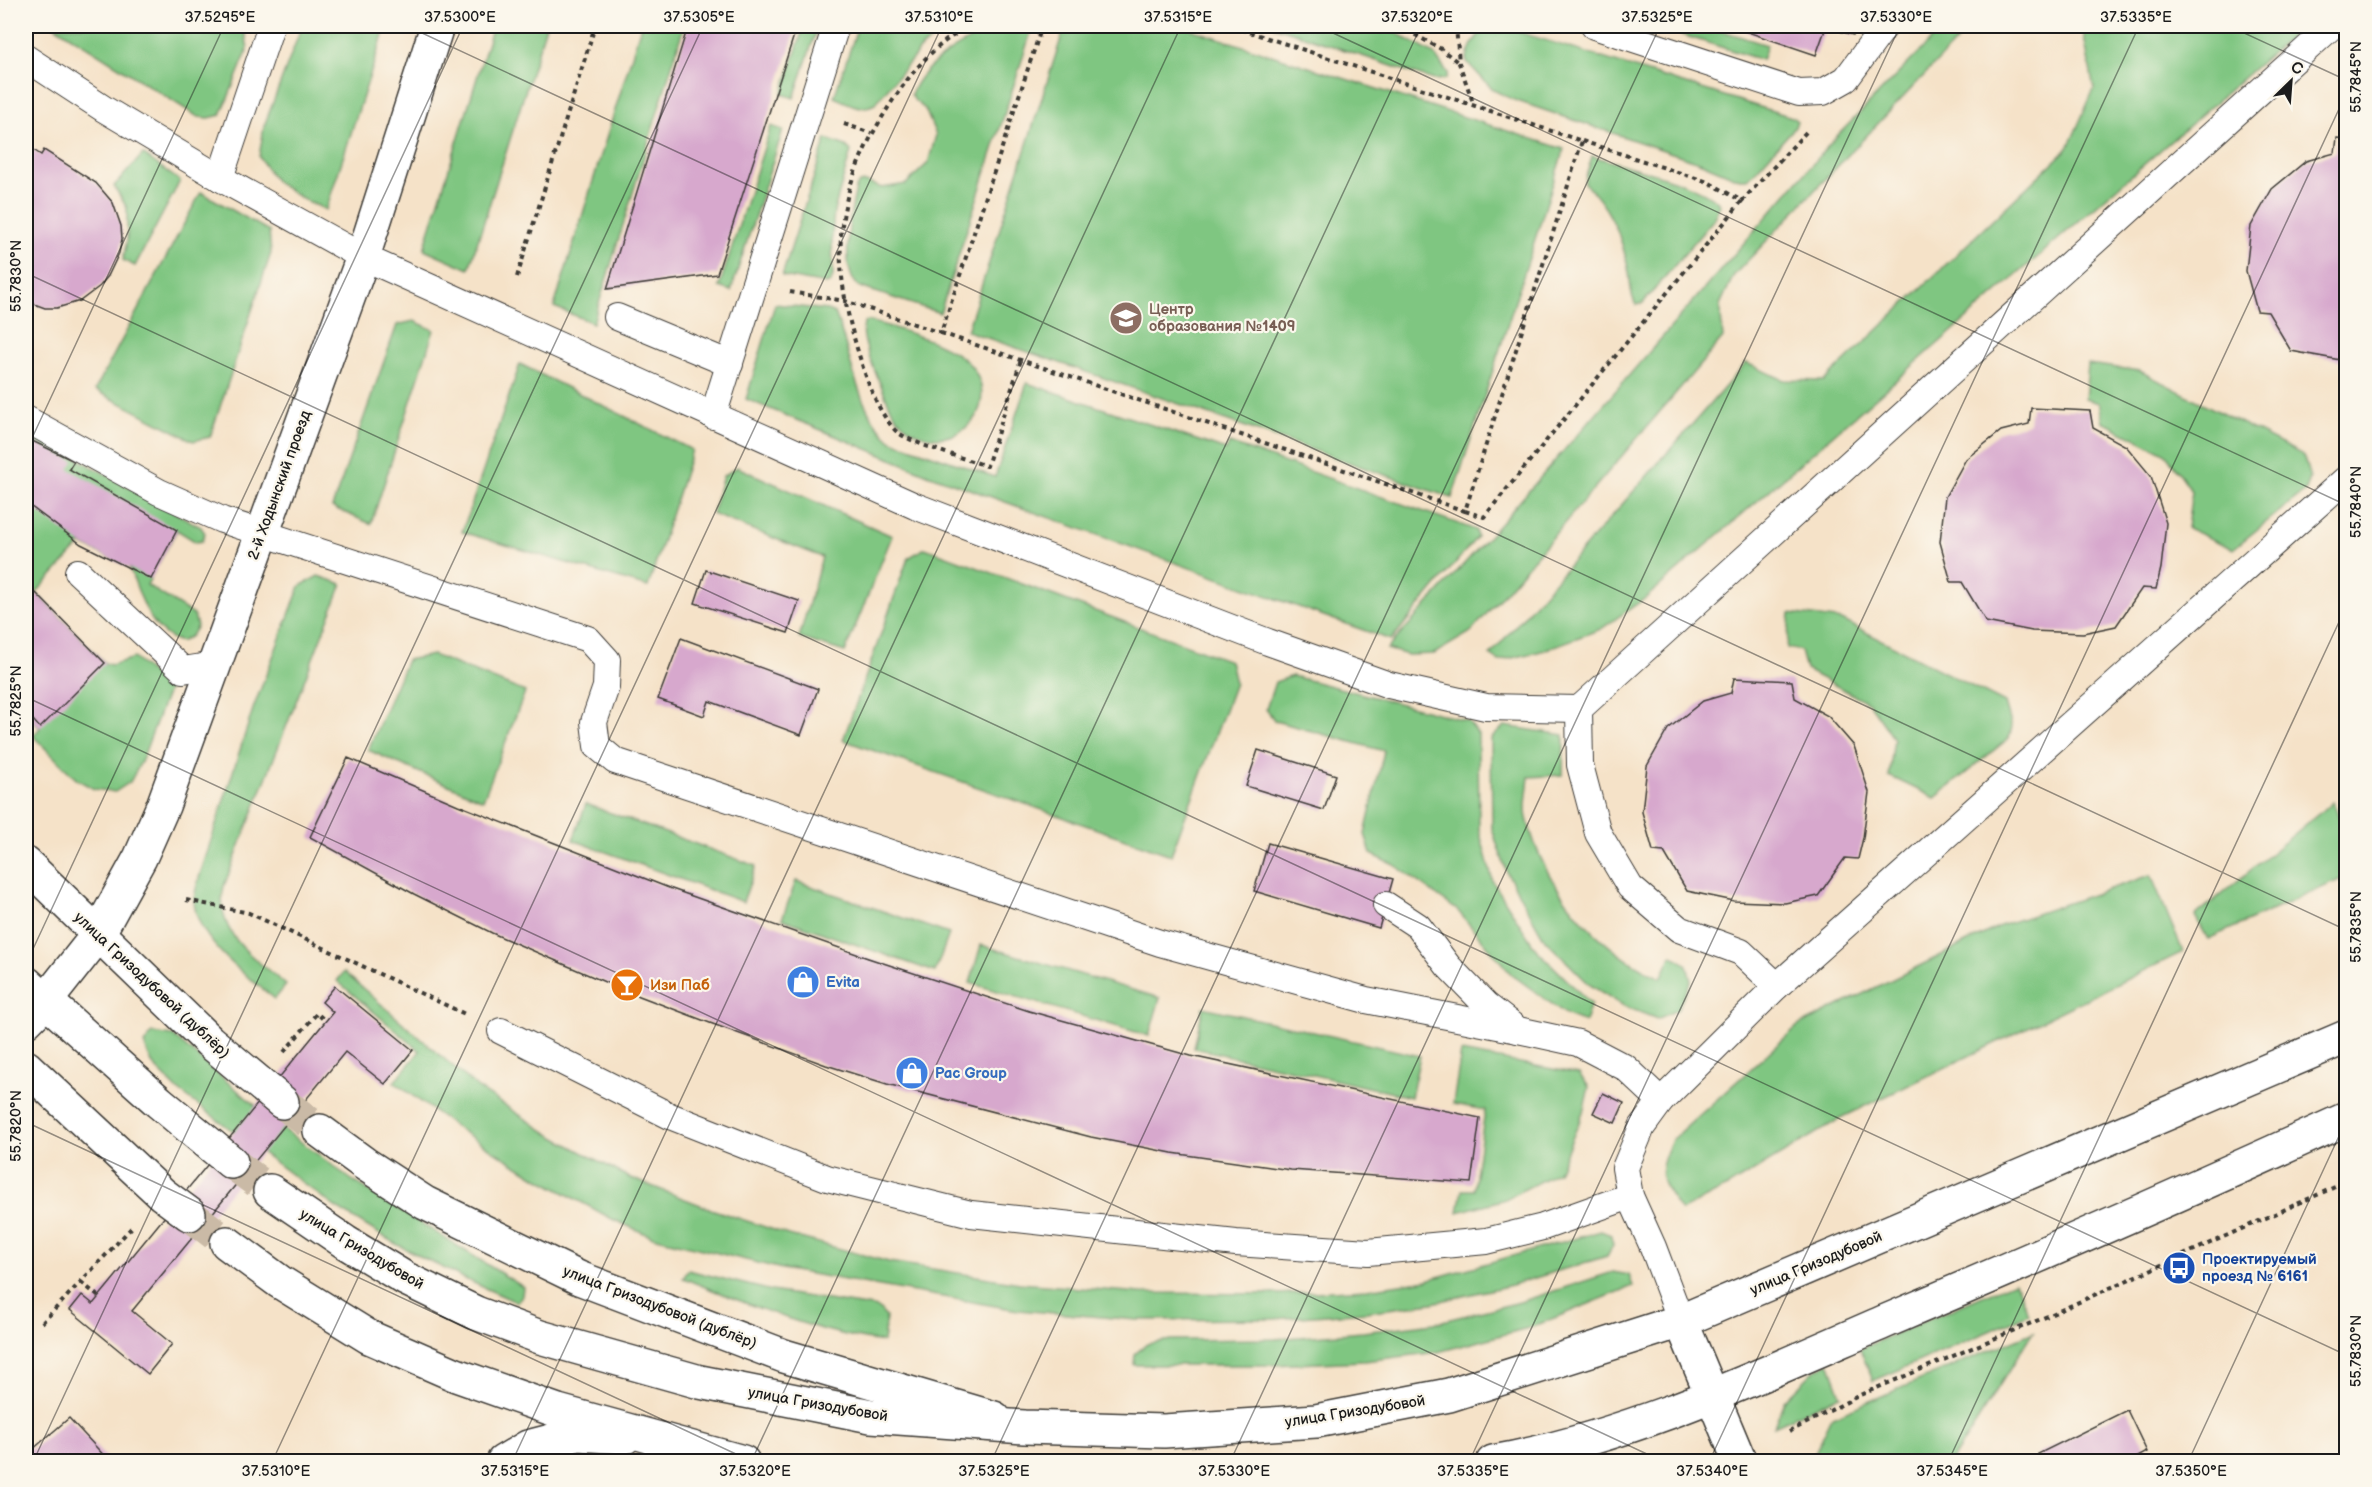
<svg xmlns="http://www.w3.org/2000/svg" width="2372" height="1487" font-family="'Balsamiq Sans',sans-serif">
  <style>
    .green { fill: #7fc681; stroke: #4e714e; stroke-width: 1.5 }
    .building { fill: #d7a8cd }
    .lines { fill: none; stroke-linecap: round; stroke-linejoin: round }
    .minor-tunnel { stroke: #cabaa6; stroke-width: 33; stroke-dasharray: 33 16; stroke-linecap: butt }
    .tertiary-tunnel { stroke: #cabaa6; stroke-width: 33; stroke-dasharray: 33 16; stroke-linecap: butt }
    .service-casing { stroke: #3d3a36; stroke-width: 28 }
    .minor-casing { stroke: #3d3a36; stroke-width: 36 }
    .tertiary-casing { stroke: #3d3a36; stroke-width: 36 }
    .path { stroke: #3d3a36; stroke-width: 4; stroke-dasharray: 4.5 4.5; stroke-linecap: butt }
    .service { stroke: #fff; stroke-width: 26 }
    .minor { stroke: #fff; stroke-width: 33 }
    .tertiary { stroke: #fff; stroke-width: 33 }
    .ticks { fill: none; stroke: #1c1c1c; stroke-width: 1.5; stroke-opacity: 0.45 }
    .labels { text-anchor: middle; stroke-width: 4.5; stroke-linejoin: round; paint-order: stroke }
    .education-label { font-size: 15px; font-weight: bold; fill: #785e54; stroke: #fbf7ec; text-anchor: start }
    .street-label { font-size: 15px; fill: #1c1c1c; stroke: #fbf7ec }
    .shop-label { font-size: 15px; font-weight: bold; fill: #366cbe; stroke: #fbf7ec; text-anchor: start }
    .food-label { font-size: 15px; font-weight: bold; fill: #c56008; stroke: #fbf7ec; text-anchor: start }
    .transit-label { font-size: 15px; font-weight: bold; fill: #164399; stroke: #fbf7ec; text-anchor: start }
    .neatline { fill: none; stroke: #1c1c1c; stroke-width: 2 }
    .ticks-label { font-size: 15px; text-anchor: middle; fill: #1c1c1c }
  </style>
  <rect width="100%" height="100%" fill="#fbf7ec"/>
  <filter id="ink" filterUnits="userSpaceOnUse"><feTurbulence type="fractalNoise" baseFrequency=".0167" numOctaves="2"/><feDisplacementMap in="SourceGraphic" scale="12" xChannelSelector="R" yChannelSelector="G"/><feConvolveMatrix kernelMatrix="1 2 1 2 8 2 1 2 1" color-interpolation-filters="sRGB"/></filter>
  <filter id="wash" filterUnits="userSpaceOnUse"><feTurbulence type="fractalNoise" baseFrequency=".008" numOctaves="4" result="noise"/><feDisplacementMap in="SourceGraphic" scale="24" xChannelSelector="R" yChannelSelector="G"/><feGaussianBlur stdDeviation="1.35" result="paint"/><feColorMatrix in="noise" values="0 0 0 0 0 0 0 0 0 0 0 0 0 0 0 0 0 1.4 0 .05"/><feComposite in="paint" operator="in"/></filter>
  <g filter="url(#wash)">
    <rect width="100%" height="100%" fill="#f5e2c8"/>
    <!-- green -->
    <g class="green">
      <path d="M54,26H234L245,33L248,49L221,115L209,118L198,117Z"/>
      <path d="M302,26H386L326,210L303,199L276,182L259,157L264,126Z"/>
      <path d="M493,26H546L469,269L424,249Z"/>
      <path d="M641,26H684L593,323L554,307Z"/>
      <path d="M804,26H818L794,98L782,94Z"/>
      <path d="M858,26H951L923,46L875,104C861,112 848,103 834,97Z"/>
      <path d="M996,26H1033L940,313L860,287C838,274 851,210 856,188L859,183L866,182L882,188L906,184L928,163L936,135L925,109L915,101L911,94C925,60 965,42 996,26Z"/>
      <path d="M1065,26H1181L1564,149L1452,498L967,331Z"/>
      <path d="M1274,26H1384L1434,54L1448,73L1446,79L1434,80L1418,75Z"/>
      <path d="M1417,26H1442L1443,29L1440,35L1431,34Z"/>
      <path d="M1654,26H1707L1767,45L1762,60Z"/>
      <path d="M1945,26H1971L1734,275L1720,305L1723,338L1471,632L1434,654L1408,655L1387,649L1500,524L1836,137Z"/>
      <path d="M2082,26H2303L1647,597L1601,629L1538,652L1499,661L1490,655L1746,363L1784,380L1824,381L2068,148L2094,89Z"/>
      <path d="M1489,27L1506,28L1792,117L1797,121L1795,127L1752,175L1748,179H1739L1699,162L1514,100L1493,90L1466,61C1470,45 1475,36 1489,27Z"/>
      <path d="M771,126L783,130L731,291L719,287Z"/>
      <path d="M826,139L846,146L851,151L834,211L832,236L833,276L831,282L826,284L782,276Z"/>
      <path d="M143,154L180,181L135,266L123,260L127,240V208L114,186Z"/>
      <path d="M1592,156C1619,164 1705,184 1720,205L1713,220L1643,303L1636,305C1630,296 1631,284 1629,273C1623,239 1610,206 1584,183Z"/>
      <path d="M201,192L269,231L271,253L210,437L193,441L95,390Z"/>
      <path d="M775,304L827,310L835,313C852,354 855,411 892,441L995,477L1027,383L1226,450L1229,443L1476,530L1477,537L1391,640L930,475L746,399Z"/>
      <path d="M414,321L434,330L371,524L332,507L397,325Z"/>
      <path d="M869,321C896,328 954,344 972,367C1006,414 945,463 902,423C891,412 886,397 880,383C873,367 860,340 864,322Z"/>
      <path d="M520,364L692,450L648,587L462,532Z"/>
      <path d="M2088,364L2140,371L2303,455L2310,478L2306,490L2233,549L2187,528L2192,491L2166,454L2103,422L2099,403L2085,399Z"/>
      <path d="M26,430L201,527L205,533L202,541L196,542L177,530L147,585L194,615L197,626L191,636L181,642C148,633 141,595 129,567L81,544L36,593L105,663L111,665L134,658L169,688L142,760L130,782L115,792L94,789L76,779L33,736L40,728L26,712Z"/>
      <path d="M737,467L892,536L845,652L799,638L822,557L712,514L723,476Z"/>
      <path d="M925,548L1230,661L1235,683L1171,855L843,740L908,558Z"/>
      <path d="M318,576L342,584L224,886C213,934 254,957 286,985L275,999C248,977 196,941 194,901C194,894 197,885 199,878L253,709L300,586Z"/>
      <path d="M1790,613L1842,620L2005,703L2012,727L2009,738L1935,798L1889,776L1894,739L1869,703L1806,670L1801,651L1787,648Z"/>
      <path d="M433,655L525,692L483,800L368,750L407,660Z"/>
      <path d="M1292,676L1468,721L1478,734L1479,830L1493,882L1535,948L1591,1004L1585,1022L1567,1015L1511,974L1458,911L1396,866L1371,854L1365,834L1384,751L1275,721L1266,709L1275,682Z"/>
      <path d="M1504,726L1564,735L1563,775L1529,777C1528,790 1524,806 1527,818C1543,886 1597,950 1661,978L1672,955L1687,965L1691,981L1677,1010L1657,1019L1624,1006L1590,985L1545,940L1507,873L1492,829L1491,739Z"/>
      <path d="M2333,802L2346,834V877L2208,939L2195,916Z"/>
      <path d="M586,804L756,866L743,902L573,840Z"/>
      <path d="M2151,875L2183,952L1841,1118L1729,1186L1681,1211C1660,1180 1654,1177 1672,1140L1798,1026L2000,926Z"/>
      <path d="M796,881L949,934L935,972L782,919Z"/>
      <path d="M981,945L1160,998L1149,1036L970,983Z"/>
      <path d="M344,972L478,1088L549,1134L628,1177L711,1209L789,1235L889,1262L1020,1283L1141,1293L1278,1294L1367,1289L1427,1280L1601,1231L1611,1235L1613,1245L1607,1256L1512,1285L1432,1303L1366,1312L1274,1319L1137,1320L1018,1310L782,1269L653,1237L612,1219L532,1175L457,1128L394,1082L420,1051L337,981Z"/>
      <path d="M1203,1007L1420,1056L1411,1097L1194,1048Z"/>
      <path d="M152,1033L173,1036L281,1127L352,1180L523,1287L522,1296L516,1302L467,1280L394,1243L335,1207L179,1091L153,1065L144,1044Z"/>
      <path d="M1461,1052L1579,1074L1589,1087L1583,1113L1558,1172L1506,1199L1458,1212L1462,1190H1474L1485,1110L1453,1104Z"/>
      <path d="M688,1270L772,1291L878,1308L886,1317L883,1342C813,1332 747,1304 683,1278Z"/>
      <path d="M1613,1272L1629,1275L1633,1286L1532,1327L1438,1352L1365,1361L1272,1365H1134L1135,1354L1147,1344L1171,1340L1275,1339L1363,1332L1434,1323L1520,1302Z"/>
      <path d="M2015,1282L2029,1314L1873,1381L1860,1349Z"/>
      <path d="M2033,1332L1952,1461H1813L1812,1459L1832,1417Z"/>
      <path d="M1829,1362L1841,1395L1774,1426L1784,1401L1815,1370Z"/>
    </g>
    <g id="blocks">
      <!-- building -->
      <g class="building">
        <path d="M688,26H797L717,274L607,289Z"/>
        <path d="M1730,26H1857L1853,35L1826,27L1816,55Z"/>
        <path d="M2337,138L2346,139V361L2291,351L2268,312L2257,311L2246,271L2251,226L2272,189L2306,161L2335,153Z"/>
        <path d="M26,145L41,155L44,150L96,183L113,203L121,226L122,239L119,253L108,276L100,286L80,301L57,308H45L26,301Z"/>
        <path d="M2031,408L2090,411L2093,428L2126,446L2151,476L2166,523L2161,568L2156,589L2142,588L2116,626L2083,633L2032,631L1986,622L1962,582H1951L1940,542L1945,497L1966,459L2001,431L2029,424Z"/>
        <path d="M26,438L74,461L69,469L177,530L151,579L81,544L26,503Z"/>
        <path d="M706,570L799,601L788,633L695,603Z"/>
        <path d="M36,593L105,663L40,728L26,712V603Z"/>
        <path d="M681,638L818,689L801,735L709,701L704,716L658,699Z"/>
        <path d="M1734,678L1792,681L1795,698L1828,716L1854,746L1869,792L1863,838L1858,859L1845,858L1818,896L1785,903L1734,901L1687,891L1664,852L1653,851L1642,812L1647,766L1668,729L1703,701L1731,693Z"/>
        <path d="M1258,750L1336,775L1324,810L1246,786Z"/>
        <path d="M348,758L458,805L669,888L868,958L1029,1011L1191,1056L1480,1118L1471,1183L1291,1170L1172,1153L1091,1137L887,1084L826,1065L710,1023L621,989L492,933L414,894L310,837Z"/>
        <path d="M1268,843L1393,879L1379,928L1254,891Z"/>
        <path d="M335,986L413,1050L385,1084L345,1052L132,1311L172,1344L148,1374L70,1310L82,1295L93,1304L333,1012L322,1002Z"/>
        <path d="M1603,1093L1624,1103L1615,1123L1593,1113Z"/>
        <path d="M2127,1410L2147,1452L2129,1462H2042L2038,1454Z"/>
        <path d="M69,1418L110,1462H26V1443L32,1450Z"/>
      </g>
    </g>
  </g>
  <g filter="url(#ink)">
    <use href="#blocks" fill-opacity="0" stroke="#3d3a36" stroke-width="1.5"/>
    <g class="lines">
      <!-- minor-tunnel -->
      <path class="minor-tunnel" d="M282,1102L320,1131"/>
      <!-- tertiary-tunnel -->
      <g class="tertiary-tunnel">
        <path d="M231,1162L270,1191"/>
        <path d="M189,1214L227,1243"/>
      </g>
      <!-- service casing -->
      <g class="service-casing">
        <g id="service">
          <path d="M1594,26L1799,93L1823,92L1846,79L1885,26"/>
          <path d="M26,58L104,109L220,178L363,257L915,506L1268,642L1389,685L1486,707L1579,709L2332,26"/>
          <path d="M220,178L271,26"/>
          <path d="M617,317L730,364"/>
          <path d="M713,416L836,26"/>
          <path d="M26,419L159,492L222,520L588,639L607,660L606,687L594,722L597,746L615,761L1160,943L1366,1000L1518,1030"/>
          <path d="M78,572L183,670L214,665"/>
          <path d="M1579,709L1580,765L1598,833L1630,887L1679,929L1741,952L1777,986L1661,1101L1642,1127L1625,1168L1630,1196L1653,1247L1681,1321"/>
          <path d="M1386,905L1418,926L1448,966L1486,1005L1518,1030L1578,1043L1626,1068L1661,1101"/>
          <path d="M1777,986L2346,479"/>
          <path d="M501,1031L670,1116L827,1178L971,1214L1236,1243L1368,1252L1486,1241L1543,1227L1630,1196"/>
        </g>
      </g>
      <!-- minor casing -->
      <g class="minor-casing">
        <g id="minor">
          <path d="M26,864L209,1041L282,1102"/>
          <path d="M97,936L140,858L163,806L363,257L437,26"/>
          <path d="M320,1131L365,1164L425,1203L579,1278L784,1356L994,1418"/>
          <path d="M503,1462L528,1447L578,1434L625,1437"/>
        </g>
      </g>
      <!-- tertiary casing -->
      <g class="tertiary-casing">
        <g id="tertiary">
          <path d="M26,983L159,1102L231,1162"/>
          <path d="M26,1021L45,1002L97,936"/>
          <path d="M26,1067L162,1194L189,1214"/>
          <path d="M270,1191L345,1242L406,1279L476,1313L540,1337L700,1382L871,1416L1024,1427L1164,1431L1316,1421L1449,1395L1681,1321L2346,1037"/>
          <path d="M227,1243L280,1282L369,1337L456,1375L558,1411L743,1462"/>
          <path d="M1681,1321L1740,1462"/>
          <path d="M1493,1462C1630,1437 1757,1377 1884,1322C2039,1256 2193,1189 2346,1119"/>
        </g>
      </g>
      <!-- path -->
      <g class="path">
        <path d="M971,26C937,41 913,70 893,100C834,190 828,253 859,355C867,381 876,408 894,429C906,443 967,459 987,466L1021,360"/>
        <path d="M1399,26L1441,49L1459,63"/>
        <path d="M1456,26L1459,63L1474,105"/>
        <path d="M844,124L871,133"/>
        <path d="M1582,141L1708,182L1742,201L1808,130"/>
        <path d="M517,277L595,26"/>
        <path d="M790,292L845,301L941,333L1042,26"/>
        <path d="M941,333L1465,511L1582,141L1231,26"/>
        <path d="M1465,511L1484,517L1742,201"/>
        <path d="M186,900L249,913L467,1015"/>
        <path d="M284,1052L317,1013L325,1021"/>
        <path d="M81,1282L99,1297"/>
        <path d="M42,1323L134,1225"/>
        <path d="M1789,1432L1860,1395L2041,1319L2346,1182"/>
      </g>
      <!-- service -->
      <use href="#service" class="service"/>
      <!-- minor -->
      <use href="#minor" class="minor"/>
      <!-- tertiary -->
      <use href="#tertiary" class="tertiary"/>
    </g>
  </g>
  <!-- ticks -->
  <path class="ticks" d="M407,26L2346,930M1318,26L2346,505M2229,26L2346,80M26,273L2346,1355M26,451L224,26M26,697L1664,1462M26,964L463,26M26,1122L753,1462M33,1462L703,26M272,1462L942,26M512,1462L1181,26M751,1462L1421,26M991,1462L1660,26M1230,1462L1900,26M1469,1462L2139,26M1709,1462L2346,94M1948,1462L2346,607M2188,1462L2346,1121"/>
  <!-- icons -->
  <defs>
    <g id="school-disc" transform="scale(1.725)"><circle r="9.5" fill="#8d6e63" stroke="#fbf7ec"/><path d="M0-5L7-2L0 1L-7-2ZM-4 1L0 2.5L4 1V4Q0 6-4 4Z" fill="#fff"/></g>
    <g id="shop-disc" transform="scale(1.725)"><circle r="9.5" fill="#3f7fe0" stroke="#fbf7ec"/><path d="M-5-2.5h2.3a2.7 3.5 0 0 1 5.4 0H5L5.5 6h-11ZM-1.5-2.5h3a1.5 2.3 0 0 0-3 0Z" fill="#fff"/></g>
    <g id="bar-disc" transform="scale(1.725)"><circle r="9.5" fill="#e8710a" stroke="#fbf7ec"/><path d="M-6-5H6L.8 .8V4.5H3.5V6h-7V4.5H-.8V.8Z" fill="#fff"/></g>
    <g id="bus-disc" transform="scale(1.725)"><circle r="9.5" fill="#1a4fb4" stroke="#fbf7ec"/><path d="M-5-6H5V4H4V6H2V4H-2V6H-4V4H-5ZM-3.5-4V0h7V-4ZM-3.5 1.2v1.5H-2V1.2ZM2 1.2v1.5H3.5V1.2Z" fill="#fff"/></g>
  </defs>
  <g fill-rule="evenodd">
    <use href="#school-disc" x="1126" y="318"/>
    <use href="#shop-disc" x="803" y="982"/>
    <use href="#bar-disc" x="627" y="985"/>
    <use href="#shop-disc" x="912" y="1073"/>
    <use href="#bus-disc" x="2179" y="1268"/>
  </g>
  <g class="labels">
    <!-- education labels -->
    <g class="education-label">
      <text x="1149" y="314">Центр<tspan x="1149" dy="17">образования №1409</tspan></text>
    </g>
    <!-- street labels -->
    <g class="street-label">
      <text transform="translate(279 485) rotate(-70)" y="5">2-й Ходынский проезд</text>
      <text transform="translate(152 985) rotate(43)" y="5">улица Гризодубовой (дублёр)</text>
      <text transform="translate(362 1249) rotate(31)" y="5">улица Гризодубовой</text>
      <text transform="translate(1816 1263) rotate(-23)" y="5">улица Гризодубовой</text>
      <text transform="translate(660 1307) rotate(21)" y="5">улица Гризодубовой (дублёр)</text>
      <text transform="translate(818 1404) rotate(10)" y="5">улица Гризодубовой</text>
      <text transform="translate(1355 1411) rotate(-9)" y="5">улица Гризодубовой</text>
    </g>
    <!-- shop labels -->
    <g class="shop-label">
      <text x="826" y="987">Evita</text>
      <text x="935" y="1078">Pac Group</text>
    </g>
    <!-- food labels -->
    <g class="food-label">
      <text x="650" y="990">Изи Паб</text>
    </g>
    <!-- transit labels -->
    <g class="transit-label">
      <text x="2202" y="1264">Проектируемый<tspan x="2202" dy="17">проезд № 6161</tspan></text>
    </g>
  </g>
  <!-- margin -->
  <rect width="2372" height="1487" fill="none" stroke="#fbf7ec" stroke-width="66"/>
  <!-- north arrow -->
  <g transform="translate(2291 81) rotate(25)" stroke="#fbf7ec" stroke-width="4.5" paint-order="stroke">
  <path d="M0-4.5L10 22L0 15L-10 22Z" fill="#1c1c1c"/>
  <text y="-9" font-size="16" font-weight="bold" text-anchor="middle" fill="#1c1c1c">С</text>
  </g>
  <rect x="33" y="33" width="2306" height="1421" class="neatline"/>
  <g class="ticks-label">
    <text x="220" y="22">37.5295°E</text>
    <text x="460" y="22">37.5300°E</text>
    <text x="699" y="22">37.5305°E</text>
    <text x="939" y="22">37.5310°E</text>
    <text x="1178" y="22">37.5315°E</text>
    <text x="1417" y="22">37.5320°E</text>
    <text x="1657" y="22">37.5325°E</text>
    <text x="1896" y="22">37.5330°E</text>
    <text x="2136" y="22">37.5335°E</text>
    <text transform="translate(2356 77) rotate(-90)" y="5">55.7845°N</text>
    <text transform="translate(16 276) rotate(-90)" y="5">55.7830°N</text>
    <text transform="translate(2356 502) rotate(-90)" y="5">55.7840°N</text>
    <text transform="translate(16 701) rotate(-90)" y="5">55.7825°N</text>
    <text transform="translate(2356 927) rotate(-90)" y="5">55.7835°N</text>
    <text transform="translate(16 1126) rotate(-90)" y="5">55.7820°N</text>
    <text transform="translate(2356 1351) rotate(-90)" y="5">55.7830°N</text>
    <text x="276" y="1476">37.5310°E</text>
    <text x="515" y="1476">37.5315°E</text>
    <text x="755" y="1476">37.5320°E</text>
    <text x="994" y="1476">37.5325°E</text>
    <text x="1234" y="1476">37.5330°E</text>
    <text x="1473" y="1476">37.5335°E</text>
    <text x="1712" y="1476">37.5340°E</text>
    <text x="1952" y="1476">37.5345°E</text>
    <text x="2191" y="1476">37.5350°E</text>
  </g>
</svg>
